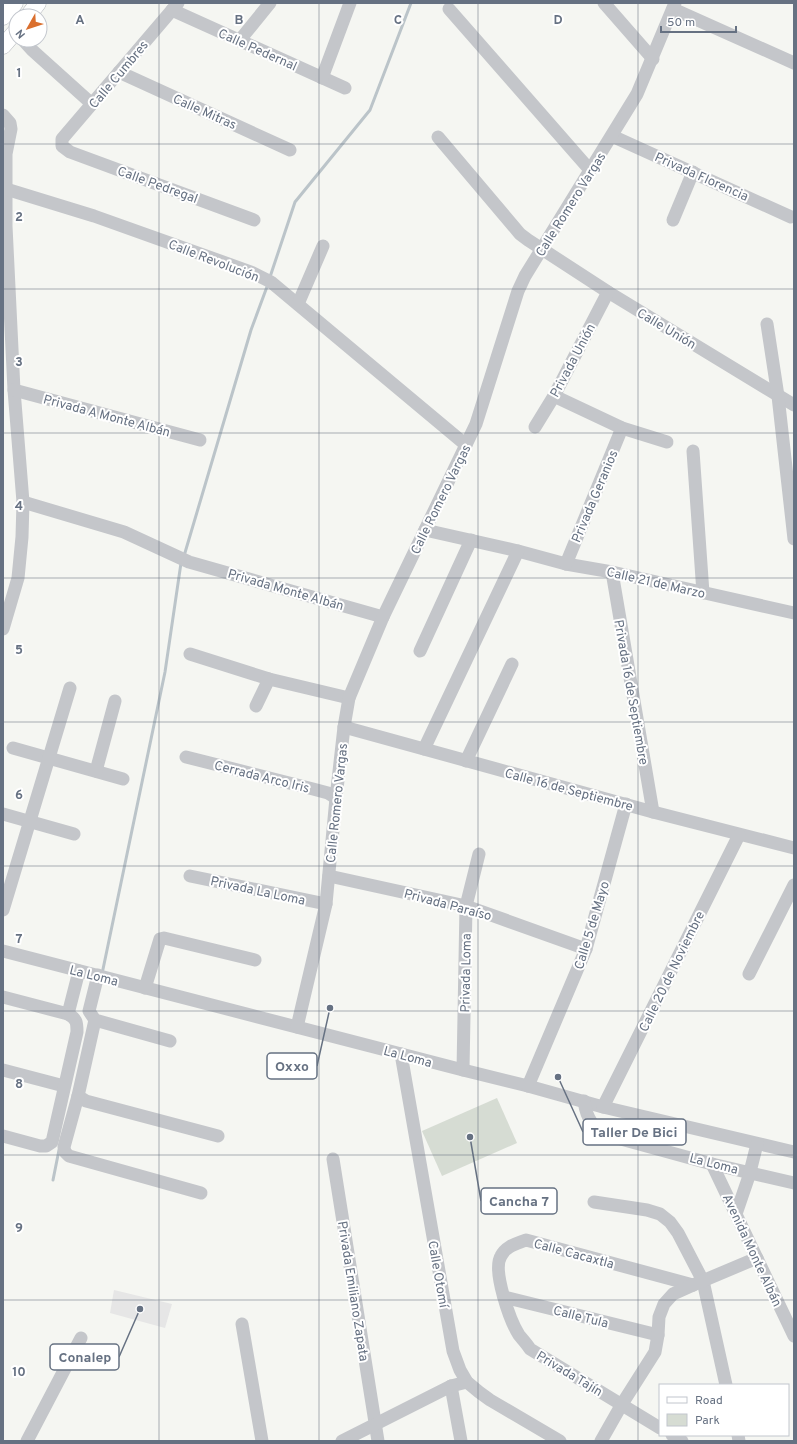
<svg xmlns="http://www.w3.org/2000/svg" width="797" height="1444" font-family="Overpass,sans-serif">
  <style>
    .built { fill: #e6e6e6 }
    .green { fill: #d6dcd3 }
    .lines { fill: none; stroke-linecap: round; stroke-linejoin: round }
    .stream { stroke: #bbc4c9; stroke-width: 3 }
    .major-casing { stroke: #b4b7bc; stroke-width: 17 }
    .minor { stroke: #c4c6ca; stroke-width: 13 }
    .major { stroke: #fff; stroke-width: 16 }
    .grid { fill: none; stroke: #667182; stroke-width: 1; stroke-opacity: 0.55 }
    .labels { text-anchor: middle; stroke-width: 4; stroke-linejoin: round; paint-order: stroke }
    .street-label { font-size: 13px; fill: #667182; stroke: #fff }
    .grid-label { font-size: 13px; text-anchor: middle; font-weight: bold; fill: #667182; stroke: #fff; stroke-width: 4; stroke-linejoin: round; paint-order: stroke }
    .leader { fill: none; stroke: #667182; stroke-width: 1.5 }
    .callout-dot { fill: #667182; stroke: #fff; stroke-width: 1.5 }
    .callout { fill: #fff; stroke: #667182; stroke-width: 1.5 }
    .callout-label { font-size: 14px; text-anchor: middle; font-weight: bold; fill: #667182 }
  </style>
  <rect width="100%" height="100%" fill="#f5f6f2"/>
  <!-- built -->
  <path class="built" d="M114,1290L172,1304L165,1328L110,1313Z"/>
  <!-- green -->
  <path class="green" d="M497,1098L517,1143L442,1176L422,1131Z"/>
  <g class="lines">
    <!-- stream -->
    <g class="stream">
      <path d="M270,277L295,202L370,110L411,3"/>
      <path d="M184,556L251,330L268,284"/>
      <path d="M102,974L165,672L181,563"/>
      <path d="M53,1180L59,1150"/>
    </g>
    <!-- major casing -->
    <g class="major-casing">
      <g id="major">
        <path d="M28,16L38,3"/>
        <path d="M3,17L15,3"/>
        <path d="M3,46L16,31"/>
      </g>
    </g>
    <!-- minor -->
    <g class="minor">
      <path d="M178,3L62,139V146L70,152L254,220"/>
      <path d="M604,3L653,59"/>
      <path d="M449,9L590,170"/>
      <path d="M673,9L794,63"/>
      <path d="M172,10L345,88"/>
      <path d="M23,40L32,50L92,104"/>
      <path d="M239,41L270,3"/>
      <path d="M119,72L290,150"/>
      <path d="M322,78L350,3"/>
      <path d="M3,115L10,123L11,129L6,154V226L14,390L23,502L22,537L18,578L3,629"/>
      <path d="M612,136L791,217"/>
      <path d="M438,137L520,234L528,240L608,292L794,405"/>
      <path d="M6,189L94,216L251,272L271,282L466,445"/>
      <path d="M673,220L693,172"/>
      <path d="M298,304L323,246"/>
      <path d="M767,324L778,396L794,539"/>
      <path d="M14,390L200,440"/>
      <path d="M554,396L622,428L667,442"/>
      <path d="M535,427L554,396L608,292"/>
      <path d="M693,451L703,593"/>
      <path d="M23,502L124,532L189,562L383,617"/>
      <path d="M425,530L518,551L566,564L612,572L794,613"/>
      <path d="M566,564L622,428"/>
      <path d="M612,572L653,812"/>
      <path d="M420,651L471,540"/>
      <path d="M190,654L269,679"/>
      <path d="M256,706L269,679L349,698"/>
      <path d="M344,727L653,812L794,848"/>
      <path d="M13,748L123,779"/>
      <path d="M424,749L518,551"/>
      <path d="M186,757L313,789L328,793L336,798"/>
      <path d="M466,761L512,664"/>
      <path d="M96,771L115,701"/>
      <path d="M3,814L74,834"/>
      <path d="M190,876L326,904"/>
      <path d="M329,876L466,906L586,949"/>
      <path d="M3,910L70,688"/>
      <path d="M3,951L463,1070L528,1086L603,1107L794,1152"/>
      <path d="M749,974L794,885"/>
      <path d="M98,975L89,1011L95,1020L170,1041"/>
      <path d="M145,988L160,939L164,938L255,960"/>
      <path d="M3,997L68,1014L79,971"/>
      <path d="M95,1020L78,1096L86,1101L218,1136"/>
      <path d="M297,1027L326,904L336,798L344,727L349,698L383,617L476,424L518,291L525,276L637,94L675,3"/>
      <path d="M401,1054L453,1351L460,1370L467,1382L479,1392L490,1400L560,1441"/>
      <path d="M3,1070L64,1086"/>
      <path d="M463,1070L466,906L479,854"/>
      <path d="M528,1086L586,949L626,804"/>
      <path d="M78,1096L64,1147L65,1152L69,1156L201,1193"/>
      <path d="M584,1101C587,1121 593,1127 610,1136L712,1164L794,1183"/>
      <path d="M603,1107L739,835"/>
      <path d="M3,1136L40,1146H46L52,1142L77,1032C77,1023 77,1019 68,1014"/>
      <path d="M333,1159L378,1441"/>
      <path d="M712,1164L794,1336"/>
      <path d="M594,1202L647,1210L660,1214L670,1222L678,1233L703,1281L726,1385"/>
      <path d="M736,1214L749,1176L757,1144"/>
      <path d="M504,1297L658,1335"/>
      <path d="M242,1324L262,1441"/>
      <path d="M451,1386L461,1441"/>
      <path d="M660,1428L530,1349C527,1344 523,1340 519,1335C510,1321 492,1270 501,1256C506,1246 516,1244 526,1240L693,1285"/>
      <path d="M672,1435L682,1441"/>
      <path d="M738,1435L739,1441"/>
      <path d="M27,1441L81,1338"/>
      <path d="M342,1441L451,1386L467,1382"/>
      <path d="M601,1441L622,1404L655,1352L658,1335L659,1317L664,1304L673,1294L693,1285L757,1258"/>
    </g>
    <!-- major -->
    <use href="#major" class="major"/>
  </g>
  <!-- grid -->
  <path class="grid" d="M159,3V1441M319,3V1441M478,3V1441M638,3V1441M3,144H794M3,289H794M3,433H794M3,578H794M3,722H794M3,866H794M3,1011H794M3,1155H794M3,1300H794"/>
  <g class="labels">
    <!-- street labels -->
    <g class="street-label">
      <text transform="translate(258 49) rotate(24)" y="5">Calle Pedernal</text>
      <text transform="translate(118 74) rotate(-50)" y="5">Calle Cumbres</text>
      <text transform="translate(205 111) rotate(24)" y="5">Calle Mitras</text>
      <text transform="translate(702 176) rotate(24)" y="5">Privada Florencia</text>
      <text transform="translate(158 184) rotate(20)" y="5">Calle Pedregal</text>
      <text transform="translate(570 204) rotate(-58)" y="5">Calle Romero Vargas</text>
      <text transform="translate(214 260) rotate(21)" y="5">Calle Revolución</text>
      <text transform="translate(667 328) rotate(31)" y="5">Calle Unión</text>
      <text transform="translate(572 360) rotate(-62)" y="5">Privada Unión</text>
      <text transform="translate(107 415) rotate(15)" y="5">Privada A Monte Albán</text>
      <text transform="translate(594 496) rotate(-67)" y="5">Privada Geranios</text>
      <text transform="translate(440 499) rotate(-64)" y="5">Calle Romero Vargas</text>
      <text transform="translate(656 582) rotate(13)" y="5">Calle 21 de Marzo</text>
      <text transform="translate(286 589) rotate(16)" y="5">Privada Monte Albán</text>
      <text transform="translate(632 692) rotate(80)" y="5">Privada 16 de Septiembre</text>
      <text transform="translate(262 776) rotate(14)" y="5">Cerrada Arco Iris</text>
      <text transform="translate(569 789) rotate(15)" y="5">Calle 16 de Septiembre</text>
      <text transform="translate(336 803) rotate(-84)" y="5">Calle Romero Vargas</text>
      <text transform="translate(258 890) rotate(12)" y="5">Privada La Loma</text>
      <text transform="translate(448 904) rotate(15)" y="5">Privada Paraíso</text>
      <text transform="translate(591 925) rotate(-73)" y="5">Calle 5 de Mayo</text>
      <text transform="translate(671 971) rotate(-64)" y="5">Calle 20 de Noviembre</text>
      <text transform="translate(465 973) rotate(-89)" y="5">Privada Loma</text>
      <text transform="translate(94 975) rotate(14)" y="5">La Loma</text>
      <text transform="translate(408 1056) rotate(15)" y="5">La Loma</text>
      <text transform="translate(714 1163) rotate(14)" y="5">La Loma</text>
      <text transform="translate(753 1250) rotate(65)" y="5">Avenida Monte Albán</text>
      <text transform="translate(574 1253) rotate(15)" y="5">Calle Cacaxtla</text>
      <text transform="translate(439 1274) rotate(80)" y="5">Calle Otomí</text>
      <text transform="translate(354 1291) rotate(81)" y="5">Privada Emiliano Zapata</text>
      <text transform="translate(581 1316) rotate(14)" y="5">Calle Tula</text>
      <text transform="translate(570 1373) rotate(31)" y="5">Privada Tajín</text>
    </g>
  </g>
  <g class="grid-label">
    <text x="80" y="24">A</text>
    <text x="239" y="24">B</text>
    <text x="398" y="24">C</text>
    <text x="558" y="24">D</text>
    <text x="19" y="77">1</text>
    <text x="19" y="221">2</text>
    <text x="19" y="366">3</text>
    <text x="19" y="510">4</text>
    <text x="19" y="654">5</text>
    <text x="19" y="799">6</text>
    <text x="19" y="943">7</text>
    <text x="19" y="1088">8</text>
    <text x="19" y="1232">9</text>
    <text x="19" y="1376">10</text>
  </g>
  <!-- callouts -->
  <path class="leader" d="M330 1008L317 1066M558 1077L583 1132M470 1137L481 1201M140 1309L119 1357"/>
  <g class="callout-dot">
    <circle cx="330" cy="1008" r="4"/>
    <circle cx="558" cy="1077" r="4"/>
    <circle cx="470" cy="1137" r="4"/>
    <circle cx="140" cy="1309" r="4"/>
  </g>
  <g class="callout">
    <rect x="267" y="1053" width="50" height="26" rx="4"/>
    <rect x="583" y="1119" width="103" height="26" rx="4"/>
    <rect x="481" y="1188" width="76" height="26" rx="4"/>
    <rect x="50" y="1344" width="69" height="26" rx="4"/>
  </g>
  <g class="callout-label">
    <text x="292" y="1071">Oxxo</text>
    <text x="634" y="1137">Taller De Bici</text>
    <text x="519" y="1206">Cancha 7</text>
    <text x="85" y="1362">Conalep</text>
  </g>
  <!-- border -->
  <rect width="797" height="1444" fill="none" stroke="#667182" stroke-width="8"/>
  <!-- legend -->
  <rect x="659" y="1384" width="130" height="52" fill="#ffffff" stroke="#c2c6cd"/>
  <rect x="667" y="1397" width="20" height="6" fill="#ffffff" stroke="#c2c6cd"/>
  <text x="695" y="1404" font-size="12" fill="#667182">Road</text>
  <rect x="667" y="1414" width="20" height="12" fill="#d6dcd3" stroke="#c2c6cd"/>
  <text x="695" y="1424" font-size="12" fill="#667182">Park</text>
  <!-- north arrow -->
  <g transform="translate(28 28) rotate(231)"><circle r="19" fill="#ffffff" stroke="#c2c6cd"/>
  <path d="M0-3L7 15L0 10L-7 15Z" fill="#da6f2e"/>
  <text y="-6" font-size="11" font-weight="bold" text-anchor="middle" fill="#667182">N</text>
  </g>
  <!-- scale -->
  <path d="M661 26v6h75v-6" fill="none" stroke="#667182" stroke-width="2"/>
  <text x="667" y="26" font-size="12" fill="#667182" stroke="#ffffff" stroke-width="3" paint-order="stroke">50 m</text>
</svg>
